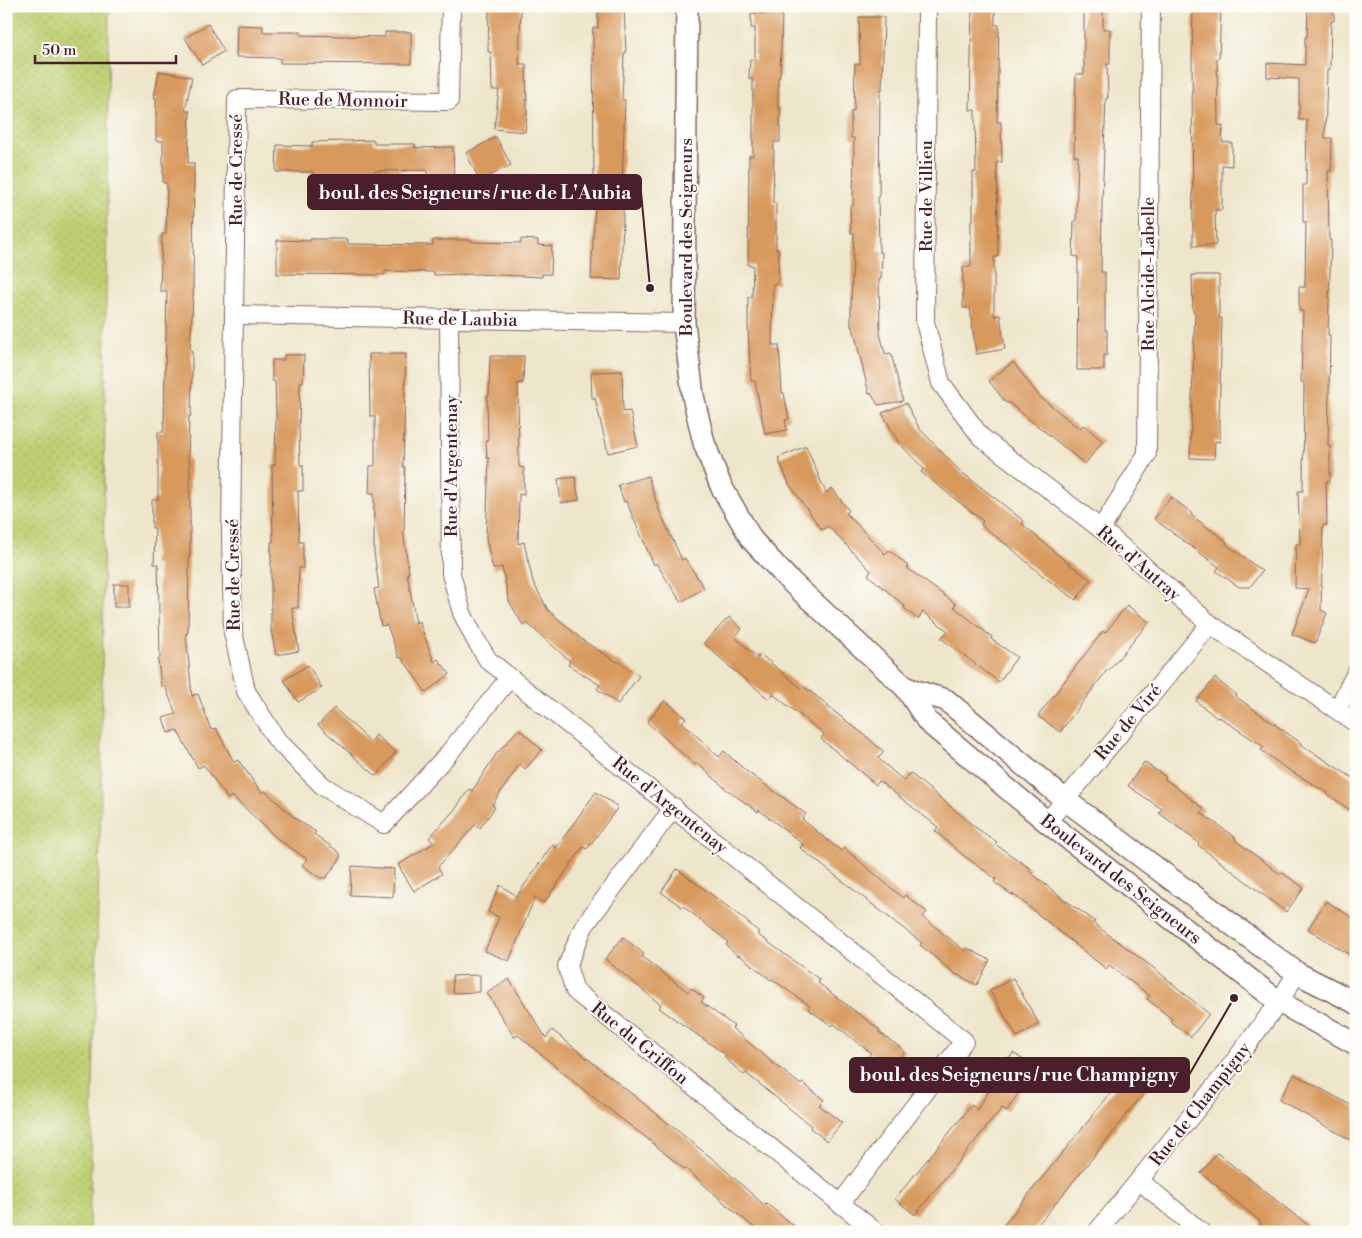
<svg xmlns="http://www.w3.org/2000/svg" width="1362" height="1238" font-family="'Libre Bodoni',serif">
  <style>
    .grass { fill: url(#grass-dots); stroke: #84774e }
    .building { fill: #d8995c }
    .lines { fill: none; stroke-linecap: round; stroke-linejoin: round }
    .minor-casing { stroke: #836563; stroke-width: 20 }
    .tertiary-casing { stroke: #836563; stroke-width: 24 }
    .minor { stroke: #fff; stroke-width: 18 }
    .tertiary { stroke: #fff; stroke-width: 21 }
    .labels { text-anchor: middle; stroke-width: 4; stroke-linejoin: round; paint-order: stroke }
    .street-label { font-size: 18px; fill: #4a1f2b; stroke: #fdfcf7 }
    .leader { fill: none; stroke: #4a1f2b; stroke-width: 2 }
    .callout-dot { fill: #4a1f2b; stroke: #fdfcf7; stroke-width: 2 }
    .callout { fill: #4a1f2b; stroke: #4a1f2b; stroke-width: 2 }
    .callout-label { font-size: 19px; text-anchor: middle; font-weight: bold; fill: #fff }
  </style>
  <defs>
    <pattern id="grass-dots" width="8" height="8" patternUnits="userSpaceOnUse" patternTransform="scale(1.25)"><rect width="8" height="8" fill="#becf72"/><path d="M2 2h.1M6 6h.1" fill="none" stroke="#a5b163" stroke-width="1.8" stroke-linecap="round"/></pattern>
  </defs>
  <rect width="100%" height="100%" fill="#fdfcf7"/>
  <filter id="ink" filterUnits="userSpaceOnUse"><feTurbulence type="fractalNoise" baseFrequency=".02" numOctaves="2"/><feDisplacementMap in="SourceGraphic" scale="10" xChannelSelector="R" yChannelSelector="G"/><feConvolveMatrix kernelMatrix="1 2 1 2 8 2 1 2 1" color-interpolation-filters="sRGB"/></filter>
  <filter id="wash" filterUnits="userSpaceOnUse"><feTurbulence type="fractalNoise" baseFrequency=".0096" numOctaves="4" result="noise"/><feDisplacementMap in="SourceGraphic" scale="20" xChannelSelector="R" yChannelSelector="G"/><feGaussianBlur stdDeviation="1.12" result="paint"/><feColorMatrix in="noise" values="0 0 0 0 0 0 0 0 0 0 0 0 0 0 0 0 0 1.4 0 .05"/><feComposite in="paint" operator="in"/></filter>
  <g filter="url(#wash)">
    <rect width="100%" height="100%" fill="#eee6ca"/>
    <!-- grass -->
    <path class="grass" d="M6,6H109L101,796L89,1232H6Z"/>
    <g id="blocks">
      <!-- building -->
      <g class="building">
        <path d="M489,6H521L519,64H526L527,113L525,132L494,129L499,90H492L491,52H488Z"/>
        <path d="M598,6H624L626,53H624L622,100H625L622,186H624L621,280L591,279L595,204H587L588,176H594L593,28H598Z"/>
        <path d="M972,6H995V25H999L997,122H1001L1002,162H997L998,257H994V316L1000,315L1005,349L976,354L970,308H963V267H971V220H973V172H976L975,110H970Z"/>
        <path d="M1084,6H1103V29H1110V64H1107L1108,98H1106L1102,202L1101,272H1105V330H1107V355H1104V370H1077L1078,257L1073,256L1074,221H1076L1078,156H1074L1076,74H1084Z"/>
        <path d="M1193,6H1221L1219,58H1217L1218,125L1223,126L1222,142L1232,143V166L1222,165V210H1215L1216,245L1193,246L1192,57Z"/>
        <path d="M1308,6H1334V21H1331L1330,70H1327L1325,138H1332L1331,171H1328L1329,240H1331L1328,335H1330L1328,446H1330V481H1326L1327,525H1323L1321,610L1327,613L1315,643L1292,634L1309,589L1295,588L1296,544H1300L1298,491H1303L1304,382H1301L1303,311H1299V287H1305L1306,222H1303V185H1306L1307,120H1299V79L1267,77V63L1305,65V37H1307Z"/>
        <path d="M751,13L782,14L780,77H778V108H780V142H774L773,203H776V250H779L778,284H773L772,345H779L782,393H784L789,419L785,420L787,430L765,434L755,381H751L748,330V297H752L753,265H748L749,156H753V79H749L750,59L755,60V28H751Z"/>
        <path d="M859,17H884L882,90H880L879,195H878L879,252H882L881,279H879L880,333L885,354L891,353L903,401L878,405L871,393L869,394L853,327H851V301L854,233H851L850,206H853L854,138H851V111H854L855,64H860Z"/>
        <path d="M208,24L224,51L202,65L185,38Z"/>
        <path d="M237,25L263,26V32H301V35L385,37V32H411V64L280,63V58L236,57Z"/>
        <path d="M159,71L192,77L185,111H190L188,163H194L193,297L190,350H192V376L191,416H189L188,460H190V557L189,556L188,633H186L192,696L198,694L211,730L216,728L234,762L238,760L262,793L265,791L296,819L316,832L314,834L340,853V859L326,878H320L302,865L307,859L279,840L232,796L228,799L204,765L198,768L177,730L168,733L163,718L176,714L165,686H161L158,660L160,659L158,564H154L155,528H152V500L158,499V432H163L164,422L167,291H160L162,234H166L167,183H163V141H156V98H154Z"/>
        <path d="M496,137L511,165L480,181L466,153Z"/>
        <path d="M374,140V144H415V148L453,147L454,179H428L427,170L375,171V176H313V172H276L277,145L312,146V142Z"/>
        <path d="M310,239H348V244L433,245V240H472V242L521,243V239L538,240V245L552,246L551,274H542V277L478,274L434,275V272L385,271V275L277,274V240L310,241Z"/>
        <path d="M1192,275H1219V318H1222L1219,421H1220V442L1215,441L1214,459L1190,458L1195,312H1193Z"/>
        <path d="M369,354H406L403,467H405L404,537L409,573H407L416,623L419,621L434,662L438,659L450,674L426,692L401,657L399,658L387,625L381,626L374,589L379,588L374,552V493H369L370,466H375V416H370Z"/>
        <path d="M284,355H304L303,382H300L299,427L300,465H303V491H298L299,542H303V568H299L298,608H292L299,651L276,655L271,630V542H273L272,465H275L276,414L275,381H272V360H284Z"/>
        <path d="M490,356H524L523,383H518L519,467L524,468V495L519,494L518,544L524,542L533,582L548,610L585,642L617,662L618,661L639,676L618,704L597,689L600,685L568,665L570,661L527,623L523,625L509,601L502,567L493,569L486,539L489,458H487L486,441H488L487,396H489Z"/>
        <path d="M1013,362L1039,396L1080,429L1083,425L1103,441L1085,464L1008,402L1006,403L989,381Z"/>
        <path d="M622,371L623,412L630,411L638,446L608,453L595,398H592L591,372Z"/>
        <path d="M906,403L919,428L959,470L1024,521L1022,524L1063,559L1091,580L1076,600L1044,577L1011,548L981,525L983,521L921,472L924,469L899,443L882,413Z"/>
        <path d="M806,446L826,493L832,488L849,511L846,513L885,554L889,550L909,567L907,568L956,604L954,607L992,637L991,639L1017,657L999,682L941,638L948,631L923,612L918,619L904,608L905,606L868,575L871,571L828,526L822,530L789,484L778,458Z"/>
        <path d="M648,476L659,510L682,560L685,558L704,588L681,602L656,563L654,565L626,501L624,502L618,485Z"/>
        <path d="M575,477L579,500L561,503L558,479Z"/>
        <path d="M1171,497L1192,513L1191,515L1227,542L1226,544L1262,571L1250,587H1239L1216,571L1219,567L1154,519Z"/>
        <rect x="114" y="584" width="15" height="23"/>
        <path d="M1127,605L1149,622L1109,670L1108,669L1060,732L1038,716L1103,631L1105,633Z"/>
        <path d="M729,617L742,629L735,637L758,658L760,654L801,688L803,686L828,705L827,706L866,736L884,752L878,758L904,781L910,773L975,827L997,842L995,844L1031,869L1029,871L1062,898L1095,921L1093,923L1155,969L1209,1014L1191,1037L1170,1021L1172,1019L1147,999L1150,996L1109,965L1106,969L1013,894L1012,895L994,882L996,879L963,855L935,831L938,827L879,781L876,785L821,739L824,734L773,694L769,699L730,667L704,643Z"/>
        <path d="M308,665L322,688L298,702L284,680Z"/>
        <path d="M1215,678L1236,695L1235,696L1301,743L1300,744L1356,780V801L1350,810L1327,794L1328,793L1284,767L1261,750L1264,747L1219,717L1217,718L1196,701Z"/>
        <path d="M665,700L686,718L682,722L719,757L724,751L746,771L806,814L802,819L841,851L844,848L903,898L905,895L927,912L923,917L965,951L967,948L990,960L977,985L954,973L920,945L922,943L800,848L803,844L759,810L758,812L726,789L697,763L695,765L647,722Z"/>
        <path d="M334,708L371,742L376,735L396,752L376,776L318,725Z"/>
        <path d="M519,729L542,750L525,769L520,764L492,805L495,807L480,828L475,825L438,867L442,874L414,891L398,865L434,843L429,838L457,807L469,789L472,791L497,753Z"/>
        <path d="M1144,762L1166,777L1165,779L1204,809L1201,813L1236,838L1235,840L1280,874L1281,872L1304,888L1286,912L1198,845L1199,843L1159,813L1162,809L1128,786Z"/>
        <path d="M596,792L618,807L587,849L583,847L544,903L535,897L509,961L485,951L499,917L488,912L500,885L517,896L552,845L556,848Z"/>
        <path d="M352,866L394,869L393,897L350,895Z"/>
        <path d="M677,869L739,915L759,932L757,934L820,980L818,983L880,1030L879,1032L905,1051L888,1074L867,1058L871,1053L834,1024L832,1026L808,1009L810,1006L772,979L771,980L739,955L738,956L726,945L728,942L683,906L682,907L661,892Z"/>
        <path d="M1326,901L1356,920V959L1308,929Z"/>
        <path d="M623,937L644,954L642,957L688,992L691,988L704,998L701,1002L734,1026L732,1028L768,1059L801,1085L803,1083L824,1100L819,1105L842,1123L827,1141L810,1128L811,1126L746,1073L744,1075L724,1057L726,1055L659,1008L661,1005L605,959Z"/>
        <path d="M480,975V992L453,993L452,976Z"/>
        <path d="M1013,978L1039,1024L1017,1037L990,991Z"/>
        <path d="M509,979L546,1038L552,1030L714,1160L764,1205L766,1203L801,1232H760L736,1213L685,1168L684,1169L644,1136L585,1091L518,1035L514,1037L487,993Z"/>
        <path d="M1013,1053L1035,1067L1007,1111L1002,1108L915,1215L895,1199L972,1105L977,1110Z"/>
        <path d="M1141,1056L1161,1073L1116,1127L1117,1128L1032,1232H998Z"/>
        <path d="M1294,1074L1356,1108V1143L1279,1100Z"/>
        <path d="M1217,1153L1277,1201L1317,1232H1269L1259,1224L1261,1222L1201,1173Z"/>
      </g>
    </g>
  </g>
  <g filter="url(#ink)">
    <use href="#blocks" fill-opacity="0" stroke="#836563" stroke-width="1"/>
    <g class="lines">
      <!-- minor casing -->
      <g class="minor-casing">
        <g id="minor">
          <path d="M451,6L449,101L237,99L231,532L233,632L246,691L277,740L323,786L384,824L449,753L510,677"/>
          <path d="M927,6L925,322L941,383L981,437L1101,529L1210,624L1356,723"/>
          <path d="M235,315L684,323"/>
          <path d="M449,318L451,574L462,613L474,637L488,660L964,1041L840,1204"/>
          <path d="M1101,529L1147,454L1151,6"/>
          <path d="M1337,710L1356,673"/>
          <path d="M674,807L584,926L567,966L575,991L876,1232"/>
          <path d="M1047,822L1210,624"/>
          <path d="M1140,1181L1201,1232"/>
          <path d="M1097,1232L1221,1079L1279,1002L1297,973"/>
        </g>
      </g>
      <!-- tertiary casing -->
      <g class="tertiary-casing">
        <g id="tertiary">
          <path d="M687,6L684,323L693,396L704,443L721,486L752,540L788,579L906,688L928,722L1047,822L1279,1002L1356,1044"/>
          <path d="M906,688L946,700L1064,799L1297,973L1356,1003"/>
        </g>
      </g>
      <!-- minor -->
      <use href="#minor" class="minor"/>
      <!-- tertiary -->
      <use href="#tertiary" class="tertiary"/>
    </g>
  </g>
  <g class="labels">
    <!-- street labels -->
    <g class="street-label">
      <text transform="translate(343 100) rotate(1)" y="6">Rue de Monnoir</text>
      <text transform="translate(236 170) rotate(-90)" y="6">Rue de Cressé</text>
      <text transform="translate(926 196) rotate(-90)" y="6">Rue de Villieu</text>
      <text transform="translate(686 237) rotate(-90)" y="6">Boulevard des Seigneurs</text>
      <text transform="translate(1148 274) rotate(-90)" y="6">Rue Alcide-Labelle</text>
      <text transform="translate(460 319) rotate(1)" y="6">Rue de Laubia</text>
      <text transform="translate(451 466) rotate(-90)" y="6">Rue d'Argentenay</text>
      <text transform="translate(1139 563) rotate(41)" y="6">Rue d'Autray</text>
      <text transform="translate(233 575) rotate(-91)" y="6">Rue de Cressé</text>
      <text transform="translate(1128 722) rotate(-50)" y="6">Rue de Viré</text>
      <text transform="translate(670 805) rotate(39)" y="6">Rue d'Argentenay</text>
      <text transform="translate(1121 879) rotate(38)" y="6">Boulevard des Seigneurs</text>
      <text transform="translate(640 1043) rotate(39)" y="6">Rue du Griffon</text>
      <text transform="translate(1200 1104) rotate(-52)" y="6">Rue de Champigny</text>
    </g>
  </g>
  <!-- callouts -->
  <path class="leader" d="M650 288L641 192M1234 998L1189 1075"/>
  <g class="callout-dot">
    <circle cx="650" cy="288" r="5"/>
    <circle cx="1234" cy="998" r="5"/>
  </g>
  <g class="callout">
    <rect x="308" y="175" width="333" height="34" rx="5"/>
    <rect x="850" y="1058" width="339" height="34" rx="5"/>
  </g>
  <g class="callout-label">
    <text x="475" y="199">boul. des Seigneurs / rue de L'Aubia</text>
    <text x="1019" y="1081">boul. des Seigneurs / rue Champigny</text>
  </g>
  <!-- margin -->
  <rect width="1362" height="1238" fill="none" stroke="#fdfcf7" stroke-width="25"/>
  <!-- scale -->
  <path d="M35 55v8h141v-8" fill="none" stroke="#4a1f2b" stroke-width="2.5"/>
  <text x="42" y="55" font-size="15" fill="#4a1f2b" stroke="#fdfcf7" stroke-width="4" paint-order="stroke">50 m</text>
</svg>
